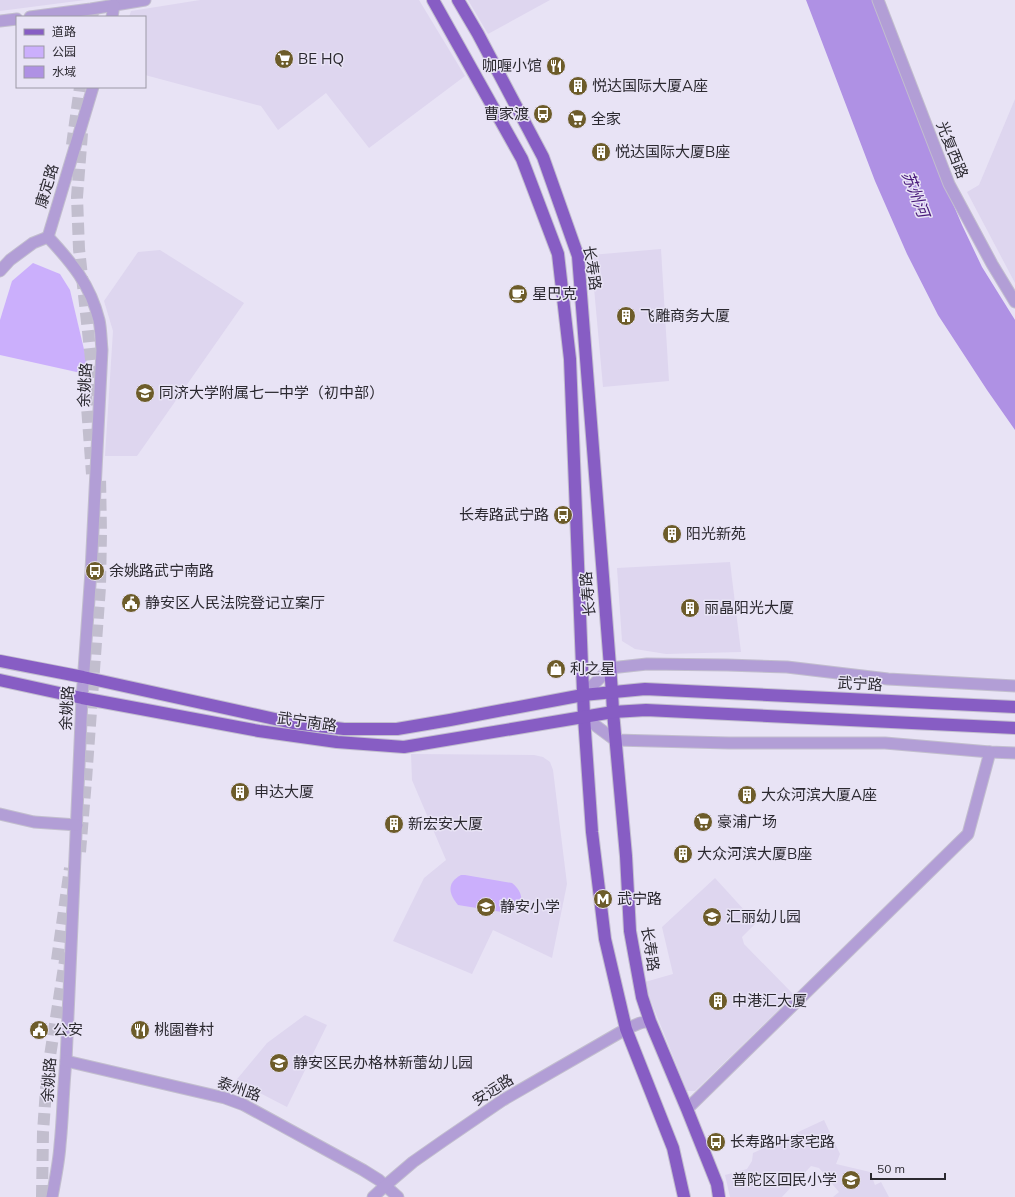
<svg xmlns="http://www.w3.org/2000/svg" width="1015" height="1197" font-family="Mulish,'Noto Sans SC',sans-serif">
  <style>
    .built { fill: #ded6ef }
    .green { fill: #cbaffc }
    .water { fill: #af91e4 }
    .lines { fill: none; stroke-linecap: round; stroke-linejoin: round }
    .highway-tunnel { stroke: #c2bece; stroke-width: 12; stroke-dasharray: 12 6; stroke-linecap: butt }
    .minor-casing { stroke: #c2bece; stroke-width: 13 }
    .major-casing { stroke: #c2bece; stroke-width: 14 }
    .minor { stroke: #b29ed6; stroke-width: 11 }
    .major { stroke: #875dc4; stroke-width: 12 }
    .labels { text-anchor: middle; stroke-width: 3; stroke-linejoin: round; paint-order: stroke }
    .poi-label { font-size: 15px; fill: #2b2930; stroke: #e8e3f5; text-anchor: start }
    .street-label { font-size: 15px; fill: #2b2930; stroke: #e8e3f5 }
    .water-label { font-size: 16px; font-style: italic; fill: #461778; stroke: #e8e3f5 }
  </style>
  <rect width="100%" height="100%" fill="#e8e3f5"/>
  <!-- built -->
  <g class="built">
    <path d="M0,0H85L0,11Z"/>
    <path d="M200,0H419L465,76L369,148L326,93L278,130L261,106L145,75V17H129L131,11Z"/>
    <path d="M468,0H550L488,34Z"/>
    <path d="M1015,99V283L967,192L979,185Z"/>
    <path d="M661,249L669,381L603,387L591,255Z"/>
    <path d="M160,250L244,303L137,456H105L113,331L104,301L138,252Z"/>
    <path d="M730,562L741,652L666,654L635,649L622,641L617,568Z"/>
    <path d="M411,754L534,755L543,757L550,762L553,770L567,884L552,958L493,930L472,974L393,941L424,878L446,860L412,780Z"/>
    <path d="M715,878L756,923L742,937L744,944L794,995L695,1091H687L648,994L645,982L673,974L662,927Z"/>
    <path d="M305,1015L327,1025L287,1107L256,1091L233,1084L267,1043Z"/>
    <path d="M824,1120L840,1154L836,1164L870,1172L875,1185L881,1182L889,1197H833L839,1192L819,1168L811,1166L782,1197H730L725,1175L747,1169L752,1161L753,1153Z"/>
  </g>
  <!-- green -->
  <g class="green">
    <path d="M33,263L60,274L70,290L90,375L0,355V320L12,281Z"/>
    <path d="M461,875H465L512,883C525,893 525,909 508,913L458,905C449,894 446,883 461,875Z"/>
  </g>
  <!-- water -->
  <path class="water" d="M806,0H872L932,154L962,225L982,267L1015,320V430L987,390L938,315L907,254L875,181Z"/>
  <g class="lines">
    <!-- highway-tunnel -->
    <g class="highway-tunnel">
      <path d="M92,17L96,0"/>
      <path d="M82,133L77,197L79,249L96,405"/>
      <path d="M72,145L80,87"/>
      <path d="M86,393L92,474"/>
      <path d="M80,852L86,780L100,587L101,533L100,476"/>
      <path d="M57,960L70,868"/>
      <path d="M42,1197L43,1132L47,1075L67,948"/>
    </g>
    <!-- minor casing -->
    <g class="minor-casing">
      <g id="minor">
        <path d="M878,0L949,184L992,264L1015,302"/>
        <path d="M30,17L91,9L145,0"/>
        <path d="M112,17L114,5"/>
        <path d="M0,21L17,19"/>
        <path d="M48,237C72,263 90,284 99,320C101,329 101,340 102,350L91,571L82,698L66,1061C63,1089 63,1117 60,1145C59,1162 55,1180 52,1197"/>
        <path d="M48,237L93,87"/>
        <path d="M0,271L10,260L33,243L48,237"/>
        <path d="M583,695L610,668L647,664L727,665L787,667L888,679L1015,686"/>
        <path d="M584,717L615,740L729,743H885L990,752L1015,753"/>
        <path d="M0,814L34,822L77,825"/>
        <path d="M66,1061L225,1098L244,1105L363,1170L379,1180L398,1197"/>
        <path d="M687,1109L968,834L990,752"/>
        <path d="M373,1197L386,1185L413,1162L443,1141L503,1100L626,1029L640,1023L650,1021"/>
      </g>
    </g>
    <!-- major casing -->
    <g class="major-casing">
      <g id="major">
        <path d="M433,0L522,159L558,254L570,359L584,717L592,832L605,939L626,1029L673,1148L684,1197"/>
        <path d="M458,0L478,34L543,157L578,256L612,692L613,712L626,856L630,931L642,997L650,1021L687,1109L717,1184L719,1197"/>
        <path d="M0,661L83,677L293,723L344,729H397L450,720L583,695L645,689L1015,707"/>
        <path d="M0,680L82,698L259,731L337,742L404,747L613,712L646,710L1015,728"/>
      </g>
    </g>
    <!-- minor -->
    <use href="#minor" class="minor"/>
    <!-- major -->
    <use href="#major" class="major"/>
  </g>
  <!-- icons -->
  <defs>
    <g id="supermarket-disc" transform="scale(1)"><circle r="9.5" fill="#6d5c2a" stroke="#e8e3f5"/><path d="M-6-5.5h2.5l.6 2H6L4.5 2H-2.5L-4.4-4H-6ZM-1.5 3.2a1.3 1.3 0 1 0 .1 0ZM3 3.2a1.3 1.3 0 1 0 .1 0Z" fill="#fff"/></g>
    <g id="restaurant-disc" transform="scale(1)"><circle r="9.5" fill="#6d5c2a" stroke="#e8e3f5"/><path d="M-5-6h1v4h1v-4h1v4h1v-4h1v5L-1.5 .5V6h-2V.5L-5-1ZM5-6V6H3V1.5H1.5Q1.5-4 5-6Z" fill="#fff"/></g>
    <g id="building-disc" transform="scale(1)"><circle r="9.5" fill="#6d5c2a" stroke="#e8e3f5"/><path d="M-4-6H4V6H1V3H-1V6H-4ZM-2.5-4.3h1.7v1.8h-1.7ZM.8-4.3h1.7v1.8H.8ZM-2.5-1h1.7V.8h-1.7ZM.8-1h1.7V.8H.8Z" fill="#fff"/></g>
    <g id="bus-disc" transform="scale(1)"><circle r="9.5" fill="#6d5c2a" stroke="#e8e3f5"/><path d="M-5-6H5V4H4V6H2V4H-2V6H-4V4H-5ZM-3.5-4V0h7V-4ZM-3.5 1.2v1.5H-2V1.2ZM2 1.2v1.5H3.5V1.2Z" fill="#fff"/></g>
    <g id="cafe-disc" transform="scale(1)"><circle r="9.5" fill="#6d5c2a" stroke="#e8e3f5"/><path d="M-5.5-4.5H6V0H3Q3 3.5 0 3.5H-2.5Q-5.5 3.5-5.5 0ZM3-3.2v2h1.7v-2ZM-6 4.5H4V6H-6Z" fill="#fff"/></g>
    <g id="school-disc" transform="scale(1)"><circle r="9.5" fill="#6d5c2a" stroke="#e8e3f5"/><path d="M0-5L7-2L0 1L-7-2ZM-4 1L0 2.5L4 1V4Q0 6-4 4Z" fill="#fff"/></g>
    <g id="civic-disc" transform="scale(1)"><circle r="9.5" fill="#6d5c2a" stroke="#e8e3f5"/><path d="M-.6-6.5H3V-4.5H.6V-3L4-1V1h2V6H-6V1h2V-1L-.6-3ZM-1.2 2.5V6h2.4V2.5Z" fill="#fff"/></g>
    <g id="shop-disc" transform="scale(1)"><circle r="9.5" fill="#6d5c2a" stroke="#e8e3f5"/><path d="M-5-2.5h2.3a2.7 3.5 0 0 1 5.4 0H5L5.5 6h-11ZM-1.5-2.5h3a1.5 2.3 0 0 0-3 0Z" fill="#fff"/></g>
    <g id="metro-disc" transform="scale(1)"><circle r="9.5" fill="#6d5c2a" stroke="#e8e3f5"/><path d="M-5.5 5V-5H-3L0 0L3-5H5.5V5H3V-.5L0 4L-3-.5V5Z" fill="#fff"/></g>
  </defs>
  <g fill-rule="evenodd">
    <use href="#supermarket-disc" x="284" y="59"/>
    <use href="#restaurant-disc" x="556" y="66"/>
    <use href="#building-disc" x="578" y="86"/>
    <use href="#bus-disc" x="543" y="114"/>
    <use href="#supermarket-disc" x="577" y="119"/>
    <use href="#building-disc" x="601" y="152"/>
    <use href="#cafe-disc" x="518" y="294"/>
    <use href="#building-disc" x="626" y="316"/>
    <use href="#school-disc" x="145" y="393"/>
    <use href="#bus-disc" x="563" y="515"/>
    <use href="#building-disc" x="672" y="534"/>
    <use href="#bus-disc" x="95" y="571"/>
    <use href="#civic-disc" x="131" y="603"/>
    <use href="#building-disc" x="690" y="608"/>
    <use href="#shop-disc" x="556" y="669"/>
    <use href="#building-disc" x="240" y="792"/>
    <use href="#building-disc" x="747" y="795"/>
    <use href="#supermarket-disc" x="703" y="822"/>
    <use href="#building-disc" x="394" y="824"/>
    <use href="#building-disc" x="683" y="854"/>
    <use href="#metro-disc" x="603" y="899"/>
    <use href="#school-disc" x="486" y="907"/>
    <use href="#school-disc" x="712" y="917"/>
    <use href="#building-disc" x="718" y="1001"/>
    <use href="#civic-disc" x="39" y="1030"/>
    <use href="#restaurant-disc" x="140" y="1030"/>
    <use href="#school-disc" x="279" y="1063"/>
    <use href="#bus-disc" x="716" y="1142"/>
    <use href="#school-disc" x="851" y="1180"/>
  </g>
  <g class="labels">
    <!-- poi labels -->
    <g class="poi-label">
      <text x="298" y="64">BE HQ</text>
      <text x="542" y="71" text-anchor="end">咖喱小馆</text>
      <text x="592" y="91">悦达国际大厦A座</text>
      <text x="529" y="119" text-anchor="end">曹家渡</text>
      <text x="591" y="124">全家</text>
      <text x="615" y="157">悦达国际大厦B座</text>
      <text x="532" y="299">星巴克</text>
      <text x="640" y="321">飞雕商务大厦</text>
      <text x="159" y="398">同济大学附属七一中学（初中部）</text>
      <text x="549" y="520" text-anchor="end">长寿路武宁路</text>
      <text x="686" y="539">阳光新苑</text>
      <text x="109" y="576">余姚路武宁南路</text>
      <text x="145" y="608">静安区人民法院登记立案厅</text>
      <text x="704" y="613">丽晶阳光大厦</text>
      <text x="570" y="674">利之星</text>
      <text x="254" y="797">申达大厦</text>
      <text x="761" y="800">大众河滨大厦A座</text>
      <text x="717" y="827">豪浦广场</text>
      <text x="408" y="829">新宏安大厦</text>
      <text x="697" y="859">大众河滨大厦B座</text>
      <text x="617" y="904">武宁路</text>
      <text x="500" y="912">静安小学</text>
      <text x="726" y="922">汇丽幼儿园</text>
      <text x="732" y="1006">中港汇大厦</text>
      <text x="53" y="1035">公安</text>
      <text x="154" y="1035">桃園眷村</text>
      <text x="293" y="1068">静安区民办格林新蕾幼儿园</text>
      <text x="730" y="1147">长寿路叶家宅路</text>
      <text x="837" y="1185" text-anchor="end">普陀区回民小学</text>
    </g>
    <!-- street labels -->
    <g class="street-label">
      <text transform="translate(952 150) rotate(68)" y="5">光复西路</text>
      <text transform="translate(47 186) rotate(-73)" y="5">康定路</text>
      <text transform="translate(592 268) rotate(81)" y="5">长寿路</text>
      <text transform="translate(85 385) rotate(-87)" y="5">余姚路</text>
      <text transform="translate(588 594) rotate(-95)" y="5">长寿路</text>
      <text transform="translate(860 684) rotate(3)" y="5">武宁路</text>
      <text transform="translate(67 708) rotate(-87)" y="5">余姚路</text>
      <text transform="translate(307 722) rotate(8)" y="5">武宁南路</text>
      <text transform="translate(650 949) rotate(81)" y="5">长寿路</text>
      <text transform="translate(49 1080) rotate(-86)" y="5">余姚路</text>
      <text transform="translate(239 1089) rotate(19)" y="5">泰州路</text>
      <text transform="translate(493 1090) rotate(-32)" y="5">安远路</text>
    </g>
    <!-- water labels -->
    <g class="water-label">
      <text transform="translate(916 194) rotate(69)" y="6">苏州河</text>
    </g>
  </g>
  <!-- legend -->
  <rect x="16" y="16" width="130" height="72" fill="#e8e3f5" stroke="#9c99a6"/>
  <rect x="24" y="29" width="20" height="6" fill="#875dc4" stroke="#9c99a6"/>
  <text x="52" y="36" font-size="12" fill="#2b2930">道路</text>
  <rect x="24" y="46" width="20" height="12" fill="#cbaffc" stroke="#9c99a6"/>
  <text x="52" y="56" font-size="12" fill="#2b2930">公园</text>
  <rect x="24" y="66" width="20" height="12" fill="#af91e4" stroke="#9c99a6"/>
  <text x="52" y="76" font-size="12" fill="#2b2930">水域</text>
  <!-- scale -->
  <path d="M871 1173v6h74v-6" fill="none" stroke="#2b2930" stroke-width="2"/>
  <text x="877" y="1173" font-size="12" fill="#2b2930" stroke="#e8e3f5" stroke-width="3" paint-order="stroke">50 m</text>
</svg>
